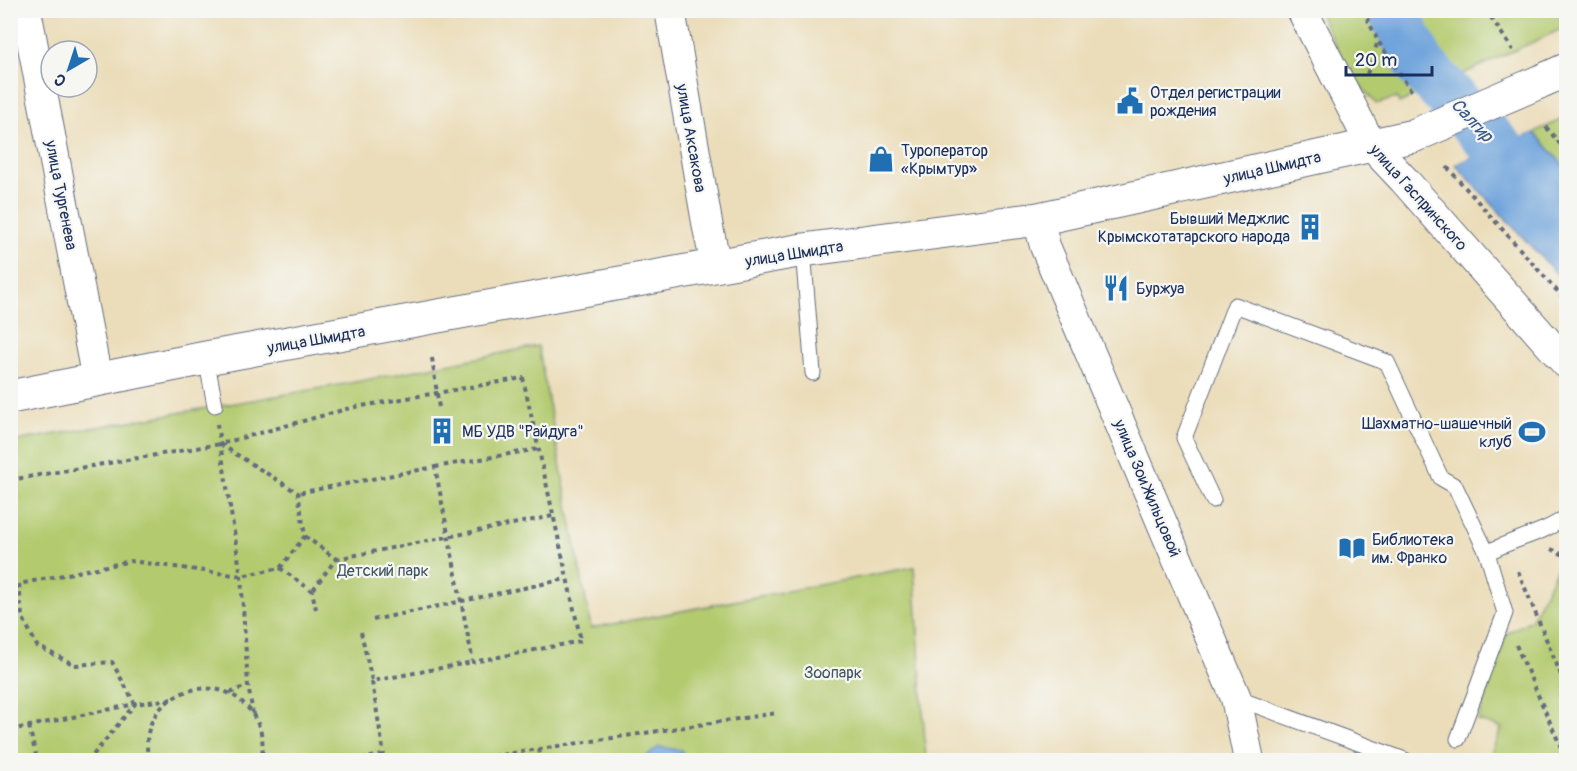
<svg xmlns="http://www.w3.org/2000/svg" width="1577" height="771" font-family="Pangolin,sans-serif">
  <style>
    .green { fill: #b3ca6e; stroke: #677c66; stroke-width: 1.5 }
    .water { fill: #6ea3db; stroke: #44699c; stroke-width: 1.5 }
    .pier { fill: #ebddb9 }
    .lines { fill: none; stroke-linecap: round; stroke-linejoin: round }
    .river { stroke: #6ea3db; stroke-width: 51 }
    .service-casing { stroke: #646c7e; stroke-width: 17 }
    .minor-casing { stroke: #646c7e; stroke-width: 32 }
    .secondary-casing { stroke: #646c7e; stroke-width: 35 }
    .path { stroke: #646c7e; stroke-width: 4; stroke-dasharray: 4.5 4.5; stroke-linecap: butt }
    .service { stroke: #fff; stroke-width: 15 }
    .minor { stroke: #fff; stroke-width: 30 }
    .secondary { stroke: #fff; stroke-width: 33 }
    .secondary-bridge-casing { stroke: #646c7e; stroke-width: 35; stroke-linecap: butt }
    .secondary-bridge { stroke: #fff; stroke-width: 33 }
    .labels { text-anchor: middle; stroke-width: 4.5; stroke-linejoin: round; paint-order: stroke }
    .poi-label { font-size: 16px; fill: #1b2f5e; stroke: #f6f6f2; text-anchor: start }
    .street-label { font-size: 16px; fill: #1b2f5e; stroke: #f6f6f2 }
    .park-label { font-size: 16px; fill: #415662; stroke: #f6f6f2 }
    .water-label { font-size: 18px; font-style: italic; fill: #38588a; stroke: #f6f6f2 }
  </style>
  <rect width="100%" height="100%" fill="#f6f6f2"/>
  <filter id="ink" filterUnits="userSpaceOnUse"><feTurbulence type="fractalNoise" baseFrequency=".0167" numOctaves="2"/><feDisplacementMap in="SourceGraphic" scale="12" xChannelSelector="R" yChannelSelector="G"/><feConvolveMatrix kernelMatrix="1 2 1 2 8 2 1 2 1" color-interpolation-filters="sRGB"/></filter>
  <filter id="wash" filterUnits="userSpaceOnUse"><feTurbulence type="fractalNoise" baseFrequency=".008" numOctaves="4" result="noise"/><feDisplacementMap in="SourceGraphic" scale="24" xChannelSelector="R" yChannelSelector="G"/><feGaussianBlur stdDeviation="1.35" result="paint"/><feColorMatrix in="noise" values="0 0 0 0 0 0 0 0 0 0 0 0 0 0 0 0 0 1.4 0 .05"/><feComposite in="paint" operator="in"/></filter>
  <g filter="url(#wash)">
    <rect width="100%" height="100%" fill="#ebddb9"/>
    <!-- green -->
    <g class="green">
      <path d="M1318,11H1566V27L1399,103L1397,98L1376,104L1350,73Z"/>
      <path d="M1566,118V168L1534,132Z"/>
      <path d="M538,346L591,628L914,567L926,760H11V442L345,384Z"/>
      <path d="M1566,551V760H1488L1502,728L1478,721L1506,634L1531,620Z"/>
    </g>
    <!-- water -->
    <g class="water">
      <path d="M1534,132L1566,168V284L1455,164Z"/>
      <path d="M659,747L681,750L687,760H642Z"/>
    </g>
    <!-- pier -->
    <path class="pier" d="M1533,129L1537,131L1452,165L1454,161Z"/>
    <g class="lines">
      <!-- river -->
      <path class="river" d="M1392,10L1421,66L1566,221"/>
    </g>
  </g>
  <g filter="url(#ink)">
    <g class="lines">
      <!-- service casing -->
      <g class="service-casing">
        <g id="service">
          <path d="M803,250L813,373"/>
          <path d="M206,358L215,405"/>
          <path d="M1213,500L1184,438L1235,305L1387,362L1441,478L1455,486L1487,553L1505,613L1458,739"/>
          <path d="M1487,553C1512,539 1543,534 1566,517"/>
          <path d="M1236,698L1405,760"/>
        </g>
      </g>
      <!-- minor casing -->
      <g class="minor-casing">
        <g id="minor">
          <path d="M26,10L97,380"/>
          <path d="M670,10L708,228L716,265"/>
          <path d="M1302,10L1371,145L1404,180L1566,363"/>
          <path d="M1038,219L1045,246L1236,698L1249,760"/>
        </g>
      </g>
      <!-- secondary casing -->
      <g class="secondary-casing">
        <g id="secondary">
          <path d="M1537,83L1566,70"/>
          <path d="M10,397L206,358L803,250L1038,219L1413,136"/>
        </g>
      </g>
      <!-- path -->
      <g class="path">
        <path d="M1363,10L1378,41L1412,92"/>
        <path d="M1486,10L1513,50"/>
        <path d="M1367,74L1378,41"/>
        <path d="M1546,127L1566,151"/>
        <path d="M1447,167L1566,301"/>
        <path d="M432,358L439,408"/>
        <path d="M217,424L241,576L248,685L253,714"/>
        <path d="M435,467L538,449"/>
        <path d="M10,480L220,444"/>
        <path d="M305,536L336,559L312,591"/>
        <path d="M1551,549L1566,556"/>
        <path d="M336,559L553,516"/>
        <path d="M280,568L312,591L316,609"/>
        <path d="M1518,571L1566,687"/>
        <path d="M373,620L566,579"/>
        <path d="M361,632L372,681L473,662"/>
        <path d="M1516,645L1564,754"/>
        <path d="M372,682L384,755"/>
        <path d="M230,693L248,685"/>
        <path d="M171,699L135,704L112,662L75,665L37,646L22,616L19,584L131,561L241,576L280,568L305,536L298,493L220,444L350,408L523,378L581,641L473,662L435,467L298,493"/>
        <path d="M29,726L37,760"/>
        <path d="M10,730L135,704L89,760"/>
        <path d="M539,749L541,760"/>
        <path d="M149,760C132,694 224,659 256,720C263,733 264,747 261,760"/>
        <path d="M352,760L384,755L392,760"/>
        <path d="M467,760L777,713"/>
        <path d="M1562,760L1566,750"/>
      </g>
      <!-- service -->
      <use href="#service" class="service"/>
      <!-- minor -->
      <use href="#minor" class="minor"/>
      <!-- secondary -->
      <use href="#secondary" class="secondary"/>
      <!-- secondary-bridge casing -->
      <g class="secondary-bridge-casing">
        <path id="secondary-bridge" d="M1413,136L1537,83"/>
      </g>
      <!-- secondary-bridge -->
      <use href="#secondary-bridge" class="secondary-bridge"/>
    </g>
  </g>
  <!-- icons -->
  <defs>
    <g id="civic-bare" transform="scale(2.07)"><path d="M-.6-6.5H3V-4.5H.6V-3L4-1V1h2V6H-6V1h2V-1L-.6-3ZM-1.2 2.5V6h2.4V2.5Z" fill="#1f6fb2" stroke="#f6f6f2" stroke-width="2.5" paint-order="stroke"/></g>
    <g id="shop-bare" transform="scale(2.07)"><path d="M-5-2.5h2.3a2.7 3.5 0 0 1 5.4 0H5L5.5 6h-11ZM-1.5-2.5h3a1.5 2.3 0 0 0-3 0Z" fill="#1f6fb2" stroke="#f6f6f2" stroke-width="2.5" paint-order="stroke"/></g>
    <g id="building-bare" transform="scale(2.07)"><path d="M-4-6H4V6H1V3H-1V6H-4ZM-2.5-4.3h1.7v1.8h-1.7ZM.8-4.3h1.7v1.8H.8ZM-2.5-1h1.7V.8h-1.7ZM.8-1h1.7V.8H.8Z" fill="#1f6fb2" stroke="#f6f6f2" stroke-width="2.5" paint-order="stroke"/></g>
    <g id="restaurant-bare" transform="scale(2.07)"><path d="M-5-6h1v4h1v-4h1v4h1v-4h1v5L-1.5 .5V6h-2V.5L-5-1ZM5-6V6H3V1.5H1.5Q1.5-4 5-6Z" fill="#1f6fb2" stroke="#f6f6f2" stroke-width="2.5" paint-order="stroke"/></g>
    <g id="stadium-bare" transform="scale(2.07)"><path d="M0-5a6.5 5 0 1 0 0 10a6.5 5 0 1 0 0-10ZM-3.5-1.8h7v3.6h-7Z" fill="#1f6fb2" stroke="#f6f6f2" stroke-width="2.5" paint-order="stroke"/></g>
    <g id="library-bare" transform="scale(2.07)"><path d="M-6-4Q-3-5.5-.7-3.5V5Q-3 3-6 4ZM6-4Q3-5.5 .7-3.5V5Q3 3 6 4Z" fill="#1f6fb2" stroke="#f6f6f2" stroke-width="2.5" paint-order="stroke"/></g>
  </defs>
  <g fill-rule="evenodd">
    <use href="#civic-bare" x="1130" y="101"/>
    <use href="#shop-bare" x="881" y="159"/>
    <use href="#building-bare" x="1310" y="227"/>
    <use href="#restaurant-bare" x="1116" y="288"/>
    <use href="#building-bare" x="442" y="431"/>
    <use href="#stadium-bare" x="1532" y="432"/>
    <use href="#library-bare" x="1352" y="548"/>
  </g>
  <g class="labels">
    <!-- poi labels -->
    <g class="poi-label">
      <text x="1150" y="98">Отдел регистрации<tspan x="1150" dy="18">рождения</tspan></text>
      <text x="901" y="156">Туроператор<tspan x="901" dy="18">«Крымтур»</tspan></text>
      <text x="1290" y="224" text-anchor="end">Бывший Меджлис<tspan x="1290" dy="18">Крымскотатарского народа</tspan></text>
      <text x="1136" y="294">Буржуа</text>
      <text x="1512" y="429" text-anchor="end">Шахматно-шашечный<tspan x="1512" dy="18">клуб</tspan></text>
      <text x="462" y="437">МБ УДВ "Райдуга"</text>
      <text x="1372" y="545">Библиотека<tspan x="1372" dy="18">им. Франко</tspan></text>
    </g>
    <!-- street labels -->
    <g class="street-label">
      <text transform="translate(692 138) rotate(80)" y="6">улица Аксакова</text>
      <text transform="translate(1272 167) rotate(-13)" y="6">улица Шмидта</text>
      <text transform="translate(62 195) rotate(79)" y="6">улица Тургенева</text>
      <text transform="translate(1419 197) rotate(48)" y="6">улица Гаспринского</text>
      <text transform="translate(794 253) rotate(-9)" y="6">улица Шмидта</text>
      <text transform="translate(316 339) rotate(-10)" y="6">улица Шмидта</text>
      <text transform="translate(1148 488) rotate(67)" y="6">улица Зои Жильцовой</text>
    </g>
    <!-- park labels -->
    <g class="park-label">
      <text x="383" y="576">Детский парк</text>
      <text x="833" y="678">Зоопарк</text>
    </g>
    <!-- water labels -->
    <g class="water-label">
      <text transform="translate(1472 120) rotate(47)" y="6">Салгир</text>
    </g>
  </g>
  <!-- margin -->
  <rect width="1577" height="771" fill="none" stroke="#f6f6f2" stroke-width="36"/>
  <!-- north arrow -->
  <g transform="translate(69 69) rotate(219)"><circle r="28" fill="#f6f6f2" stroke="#9ea6b7" stroke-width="1.5"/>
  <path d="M0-4.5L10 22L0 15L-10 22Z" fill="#1f6fb2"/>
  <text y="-9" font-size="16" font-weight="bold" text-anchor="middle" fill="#1b2f5e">С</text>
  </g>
  <!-- scale -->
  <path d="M1346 66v9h86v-9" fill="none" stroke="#1b2f5e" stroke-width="3"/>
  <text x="1355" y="66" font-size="18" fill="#1b2f5e" stroke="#f6f6f2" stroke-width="4.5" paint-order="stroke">20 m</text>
</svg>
